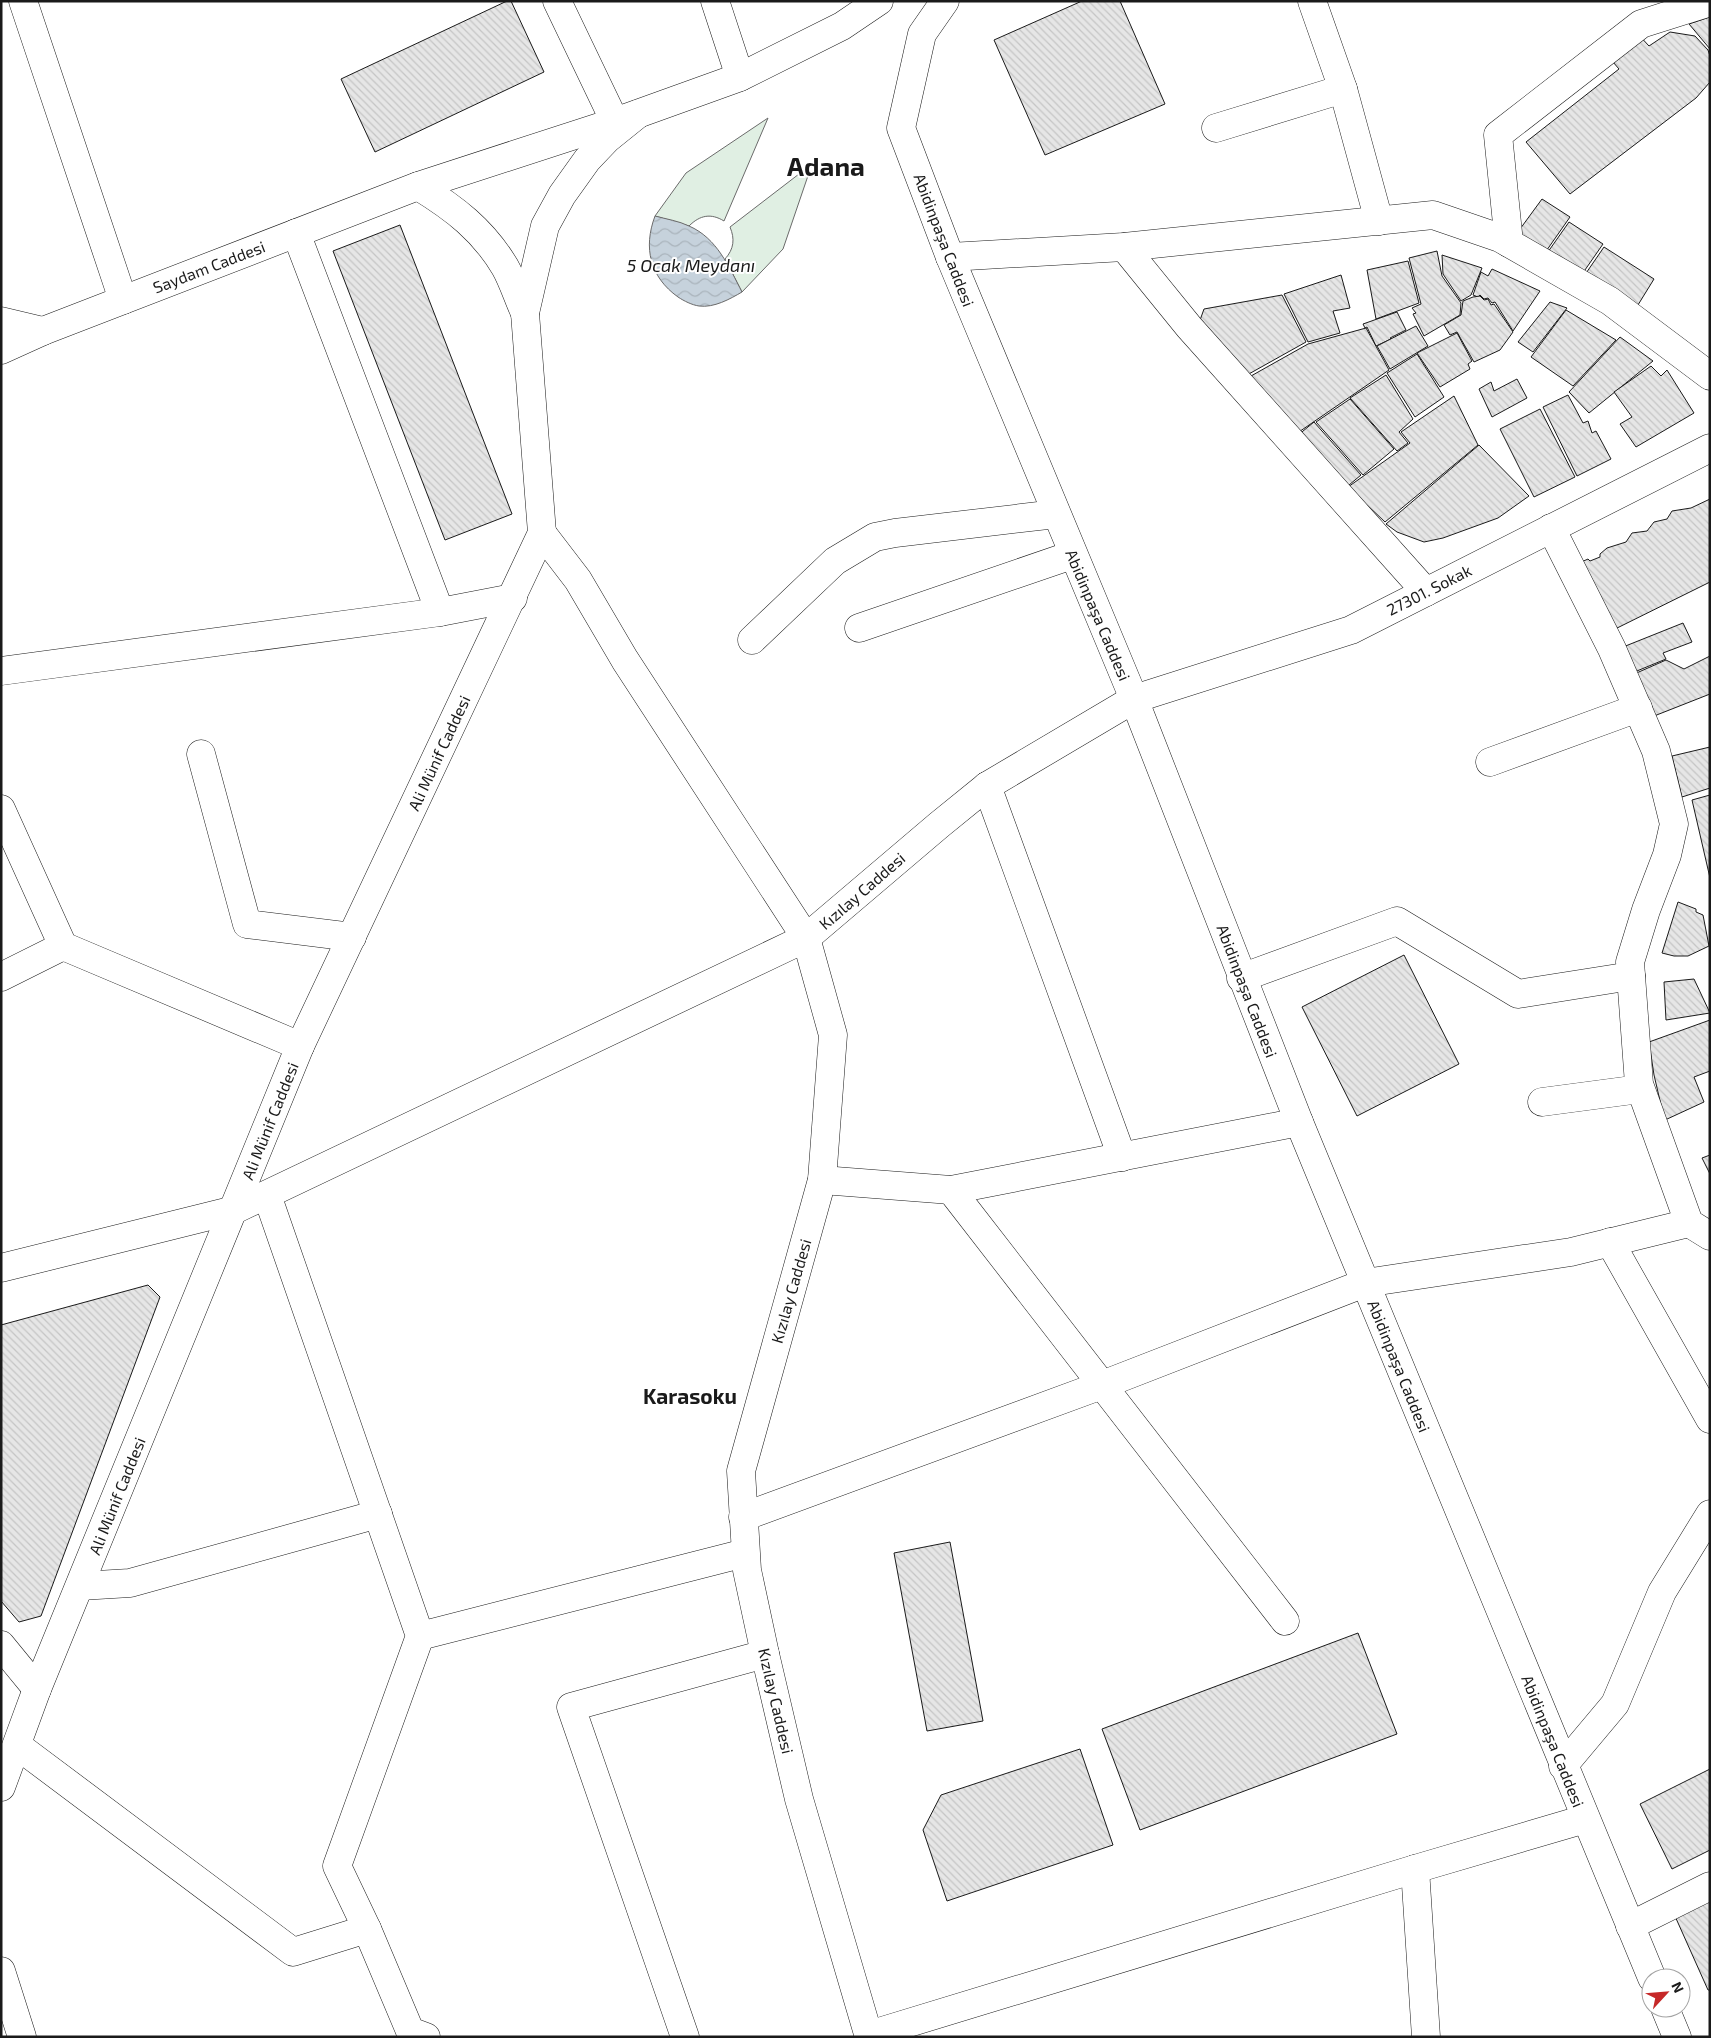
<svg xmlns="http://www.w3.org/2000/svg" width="1711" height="2038" font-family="'Exo 2',sans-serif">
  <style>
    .green { fill: #e0efe3; stroke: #6a6a6a }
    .water { fill: url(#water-waves); stroke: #6a6a6a }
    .building { fill: url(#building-back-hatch); stroke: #1a1a1a }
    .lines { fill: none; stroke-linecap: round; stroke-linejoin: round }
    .minor-casing { stroke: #1a1a1a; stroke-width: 29 }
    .secondary-casing { stroke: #1a1a1a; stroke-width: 29 }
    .minor { stroke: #fff; stroke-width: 28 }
    .secondary { stroke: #fff; stroke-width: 28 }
    .labels { text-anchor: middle; stroke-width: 4; stroke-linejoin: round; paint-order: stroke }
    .street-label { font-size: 16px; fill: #1a1a1a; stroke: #fff }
    .water-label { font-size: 18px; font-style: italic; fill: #1a1a1a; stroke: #fff }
    .district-label { font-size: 21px; font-weight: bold; fill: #1a1a1a; stroke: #fff }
    .town-label { font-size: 26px; font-weight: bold; fill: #1a1a1a; stroke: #fff }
  </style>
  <defs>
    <pattern id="water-waves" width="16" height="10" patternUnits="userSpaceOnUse" patternTransform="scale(1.25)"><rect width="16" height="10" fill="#c6d2dc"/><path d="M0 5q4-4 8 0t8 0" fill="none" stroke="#aab4bc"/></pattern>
    <pattern id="building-back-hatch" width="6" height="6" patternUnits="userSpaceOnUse" patternTransform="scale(1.25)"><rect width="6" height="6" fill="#e6e6e6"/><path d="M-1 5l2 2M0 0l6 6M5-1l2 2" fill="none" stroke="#c5c5c5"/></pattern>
  </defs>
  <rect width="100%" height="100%" fill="#fff"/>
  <!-- green -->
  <g class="green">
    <path d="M768,118L724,221C711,213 700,215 689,226L655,216L686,173Z"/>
    <path d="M812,164L783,249L742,292L725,259C734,249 735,239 730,227Z"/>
  </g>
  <!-- water -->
  <path class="water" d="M655,216C666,219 679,221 689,226C717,238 729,267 742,292C730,299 714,308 699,306C692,305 684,301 678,297C650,277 643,248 655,216Z"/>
  <!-- building -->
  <g class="building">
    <path d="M507,1H511L544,72L375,152L341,79Z"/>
    <path d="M1082,1H1120L1165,104L1045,155L994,40Z"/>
    <path d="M1710,17V49L1689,24Z"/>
    <path d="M1670,32L1695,36L1708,50L1710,56V82L1696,98L1570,194L1526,142L1619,69L1607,55L1637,33L1649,46Z"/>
    <path d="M1542,199L1570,217L1542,257L1512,240Z"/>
    <path d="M1569,222L1603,244L1578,280L1543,259Z"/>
    <path d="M400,225L512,514L445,540L333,251Z"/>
    <path d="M1604,247L1654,279L1633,313L1582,279Z"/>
    <path d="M1437,251L1442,276L1461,303L1460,315L1424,336L1413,314L1416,313L1412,308L1421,304L1409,258Z"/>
    <path d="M1442,255L1482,268L1471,295L1461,301L1443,274Z"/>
    <path d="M1408,261L1419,303L1376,319L1367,270Z"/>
    <path d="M1492,269L1540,291L1513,331L1495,302L1492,303L1488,298L1484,299L1480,295L1478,297L1473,295L1481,272L1488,276Z"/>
    <path d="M1341,275L1350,308L1333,311L1340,333L1308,342L1284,294Z"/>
    <path d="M1282,295L1306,342L1247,375L1199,323L1204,309Z"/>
    <path d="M1480,296L1484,300L1488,299L1491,305L1494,304L1513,332L1500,350L1474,362L1457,332L1450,335L1444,325L1461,315L1463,301L1473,297Z"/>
    <path d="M1550,302L1567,308L1533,352L1518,342Z"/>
    <path d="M1566,310L1616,340L1573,386L1531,357Z"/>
    <path d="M1397,312L1406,330L1390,338L1391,339L1376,346L1367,327L1365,328L1363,324Z"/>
    <path d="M1416,326L1428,346L1390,369L1377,346Z"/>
    <path d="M1366,328L1389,370L1296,434L1251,376L1308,344Z"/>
    <path d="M1457,333L1472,361L1468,364L1470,369L1440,387L1417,353Z"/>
    <path d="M1620,337L1653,361L1589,413L1569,392Z"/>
    <path d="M1417,354L1444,397L1415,417L1387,373Z"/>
    <path d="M1651,366L1661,376L1667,370L1694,413L1636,447L1620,424L1632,417L1614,392Z"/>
    <path d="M1386,375L1413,419L1399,432L1408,443L1397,451L1350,398Z"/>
    <path d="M1517,379L1527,398L1492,417L1479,389L1491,382L1494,391Z"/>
    <path d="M1568,395L1583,423L1588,421L1592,433L1596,431L1611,459L1577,476L1543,407Z"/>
    <path d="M1454,396L1478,445L1385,522L1348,487L1410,443L1401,432Z"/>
    <path d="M1350,399L1394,449L1363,475L1316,422Z"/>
    <path d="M1540,409L1575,477L1534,497L1500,429Z"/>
    <path d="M1314,422L1361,475L1343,490L1297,436Z"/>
    <path d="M1479,445L1529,496L1498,518L1443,538L1424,542L1397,532L1386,524Z"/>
    <path d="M1710,499V582L1607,633L1577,564L1588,559L1590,561L1600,557V554L1607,548L1626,542L1632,533L1647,531L1654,522L1667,519L1672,511L1691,508Z"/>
    <path d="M1683,623L1692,642L1663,653L1666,659L1632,673L1623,647Z"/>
    <path d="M1710,656V694L1649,718L1632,675L1666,660L1684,669Z"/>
    <path d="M1710,747V788L1682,797L1672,756Z"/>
    <path d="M1710,795V878L1692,800Z"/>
    <path d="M1678,902L1696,909V912L1703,915L1709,946L1688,956H1674L1662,953Z"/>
    <path d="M1404,955L1459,1064L1357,1116L1302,1007Z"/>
    <path d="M1694,979L1710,1013L1666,1020L1664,982Z"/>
    <path d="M1710,1020V1071L1694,1077L1704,1102L1665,1120L1659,1107L1661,1105L1654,1075L1649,1042Z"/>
    <path d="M1710,1155V1174L1702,1158Z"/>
    <path d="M148,1285L160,1297L41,1616L19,1622L1,1601V1325Z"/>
    <path d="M950,1542L983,1721L927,1731L894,1553Z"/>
    <path d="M1358,1633L1397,1734L1140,1830L1102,1729Z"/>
    <path d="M1080,1749L1113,1845L947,1901L923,1830L941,1795Z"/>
    <path d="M1710,1769V1850L1672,1869L1640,1804Z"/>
    <path d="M1710,1876V1990H1708L1666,1896Z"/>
  </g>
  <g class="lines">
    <!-- minor casing -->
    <g class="minor-casing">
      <g id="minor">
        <path d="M23,1L123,300"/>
        <path d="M557,1L615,122"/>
        <path d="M715,1L740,77"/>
        <path d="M1312,1L1343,89L1379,221"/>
        <path d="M1216,128L1343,89"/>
        <path d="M296,233L440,612"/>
        <path d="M1509,243L1498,135L1641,24L1710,2"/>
        <path d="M1124,247L1189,327L1426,592"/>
        <path d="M950,257L1124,247L1433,215L1500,238L1610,301L1710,376"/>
        <path d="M1551,528L1612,649L1656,751L1674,824L1667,855L1646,910L1630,962L1639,1084L1689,1223L1710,1236"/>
        <path d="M859,628L1072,555"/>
        <path d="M752,640L835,561L875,537L895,533L1056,514"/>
        <path d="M1,671L440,612L513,598"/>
        <path d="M1134,699L1351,630L1710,448"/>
        <path d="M201,754L247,924L352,937"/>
        <path d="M1490,762L1638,708"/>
        <path d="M987,786L1122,1157"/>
        <path d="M1,809L63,946L300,1046"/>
        <path d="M1,977L63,946"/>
        <path d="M1241,978L1397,921L1518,994L1631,976"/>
        <path d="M1542,1102L1640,1089"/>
        <path d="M822,1180L951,1190L1299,1122"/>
        <path d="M951,1190L1285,1621"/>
        <path d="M267,1195L420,1636L337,1866L367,1929L410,2031L426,2037"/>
        <path d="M1610,1242L1710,1419"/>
        <path d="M1,1268L234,1210L806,938"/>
        <path d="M743,1517L1102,1385L1365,1283L1571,1252L1689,1223"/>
        <path d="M80,1586L130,1583L378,1514"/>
        <path d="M420,1636L745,1553"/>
        <path d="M1,1645L37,1689"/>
        <path d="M18,1746L293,1952L367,1929"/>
        <path d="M1563,1766L1615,1704L1662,1592L1710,1514"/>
        <path d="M1415,1869L1426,2037"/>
        <path d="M1630,1926L1710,1886"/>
        <path d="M869,2035L1415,1869L1585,1819"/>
        <path d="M685,2037L571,1707L765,1654"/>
      </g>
    </g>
    <!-- secondary casing -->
    <g class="secondary-casing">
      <g id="secondary">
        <path d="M945,1L922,34L901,128L950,257L1134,699L1299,1122L1652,1978"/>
        <path d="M418,186C454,208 483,230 505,267C513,281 518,298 525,313"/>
        <path d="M1,321L43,331"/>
        <path d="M1,350L43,331L418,186L615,122L740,77L842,26L879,1"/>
        <path d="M542,533L578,580L625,660L806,938L833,1035L822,1180L741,1471L747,1570L765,1654L799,1799L869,2037"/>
        <path d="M806,938L939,825L987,786L1134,699"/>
        <path d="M1,1787L37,1689L300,1046L542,533L525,313L545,226L562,195L587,160L607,139L638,114"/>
        <path d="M1,1971L22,2037"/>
        <path d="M1665,2008L1677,2037"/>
      </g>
    </g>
    <!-- minor -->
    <use href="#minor" class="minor"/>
    <!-- secondary -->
    <use href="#secondary" class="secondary"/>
  </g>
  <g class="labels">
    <!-- street labels -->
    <g class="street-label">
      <text transform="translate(944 240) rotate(69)" y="6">Abidinpaşa Caddesi</text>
      <text transform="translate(209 267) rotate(-21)" y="6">Saydam Caddesi</text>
      <text transform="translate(1429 590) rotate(-27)" y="6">27301. Sokak</text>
      <text transform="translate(1098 615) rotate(67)" y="6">Abidinpaşa Caddesi</text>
      <text transform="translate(439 753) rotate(-65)" y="6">Ali Münif Caddesi</text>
      <text transform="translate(862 891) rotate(-41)" y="6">Kızılay Caddesi</text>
      <text transform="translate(1247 991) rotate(69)" y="6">Abidinpaşa Caddesi</text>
      <text transform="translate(270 1121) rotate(-68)" y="6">Ali Münif Caddesi</text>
      <text transform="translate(791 1291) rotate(-74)" y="6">Kızılay Caddesi</text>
      <text transform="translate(1399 1366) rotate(68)" y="6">Abidinpaşa Caddesi</text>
      <text transform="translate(117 1496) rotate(-68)" y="6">Ali Münif Caddesi</text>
      <text transform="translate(776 1701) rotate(77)" y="6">Kızılay Caddesi</text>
      <text transform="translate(1553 1741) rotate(68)" y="6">Abidinpaşa Caddesi</text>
    </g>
    <!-- water labels -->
    <g class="water-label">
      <text x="691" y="272">5 Ocak Meydanı</text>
    </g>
    <!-- district labels -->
    <g class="district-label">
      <text x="690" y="1404">Karasoku</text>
    </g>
    <!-- town labels -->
    <g class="town-label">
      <text x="826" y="176">Adana</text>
    </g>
  </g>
  <!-- border -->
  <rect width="1711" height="2038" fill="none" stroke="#1a1a1a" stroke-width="5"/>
  <!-- north arrow -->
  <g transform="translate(1666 1993) rotate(64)"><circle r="24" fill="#ffffff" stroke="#a3a3a3"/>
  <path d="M0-4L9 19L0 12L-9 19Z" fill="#c62828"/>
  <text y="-8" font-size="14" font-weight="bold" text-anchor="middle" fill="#1a1a1a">N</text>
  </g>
</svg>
